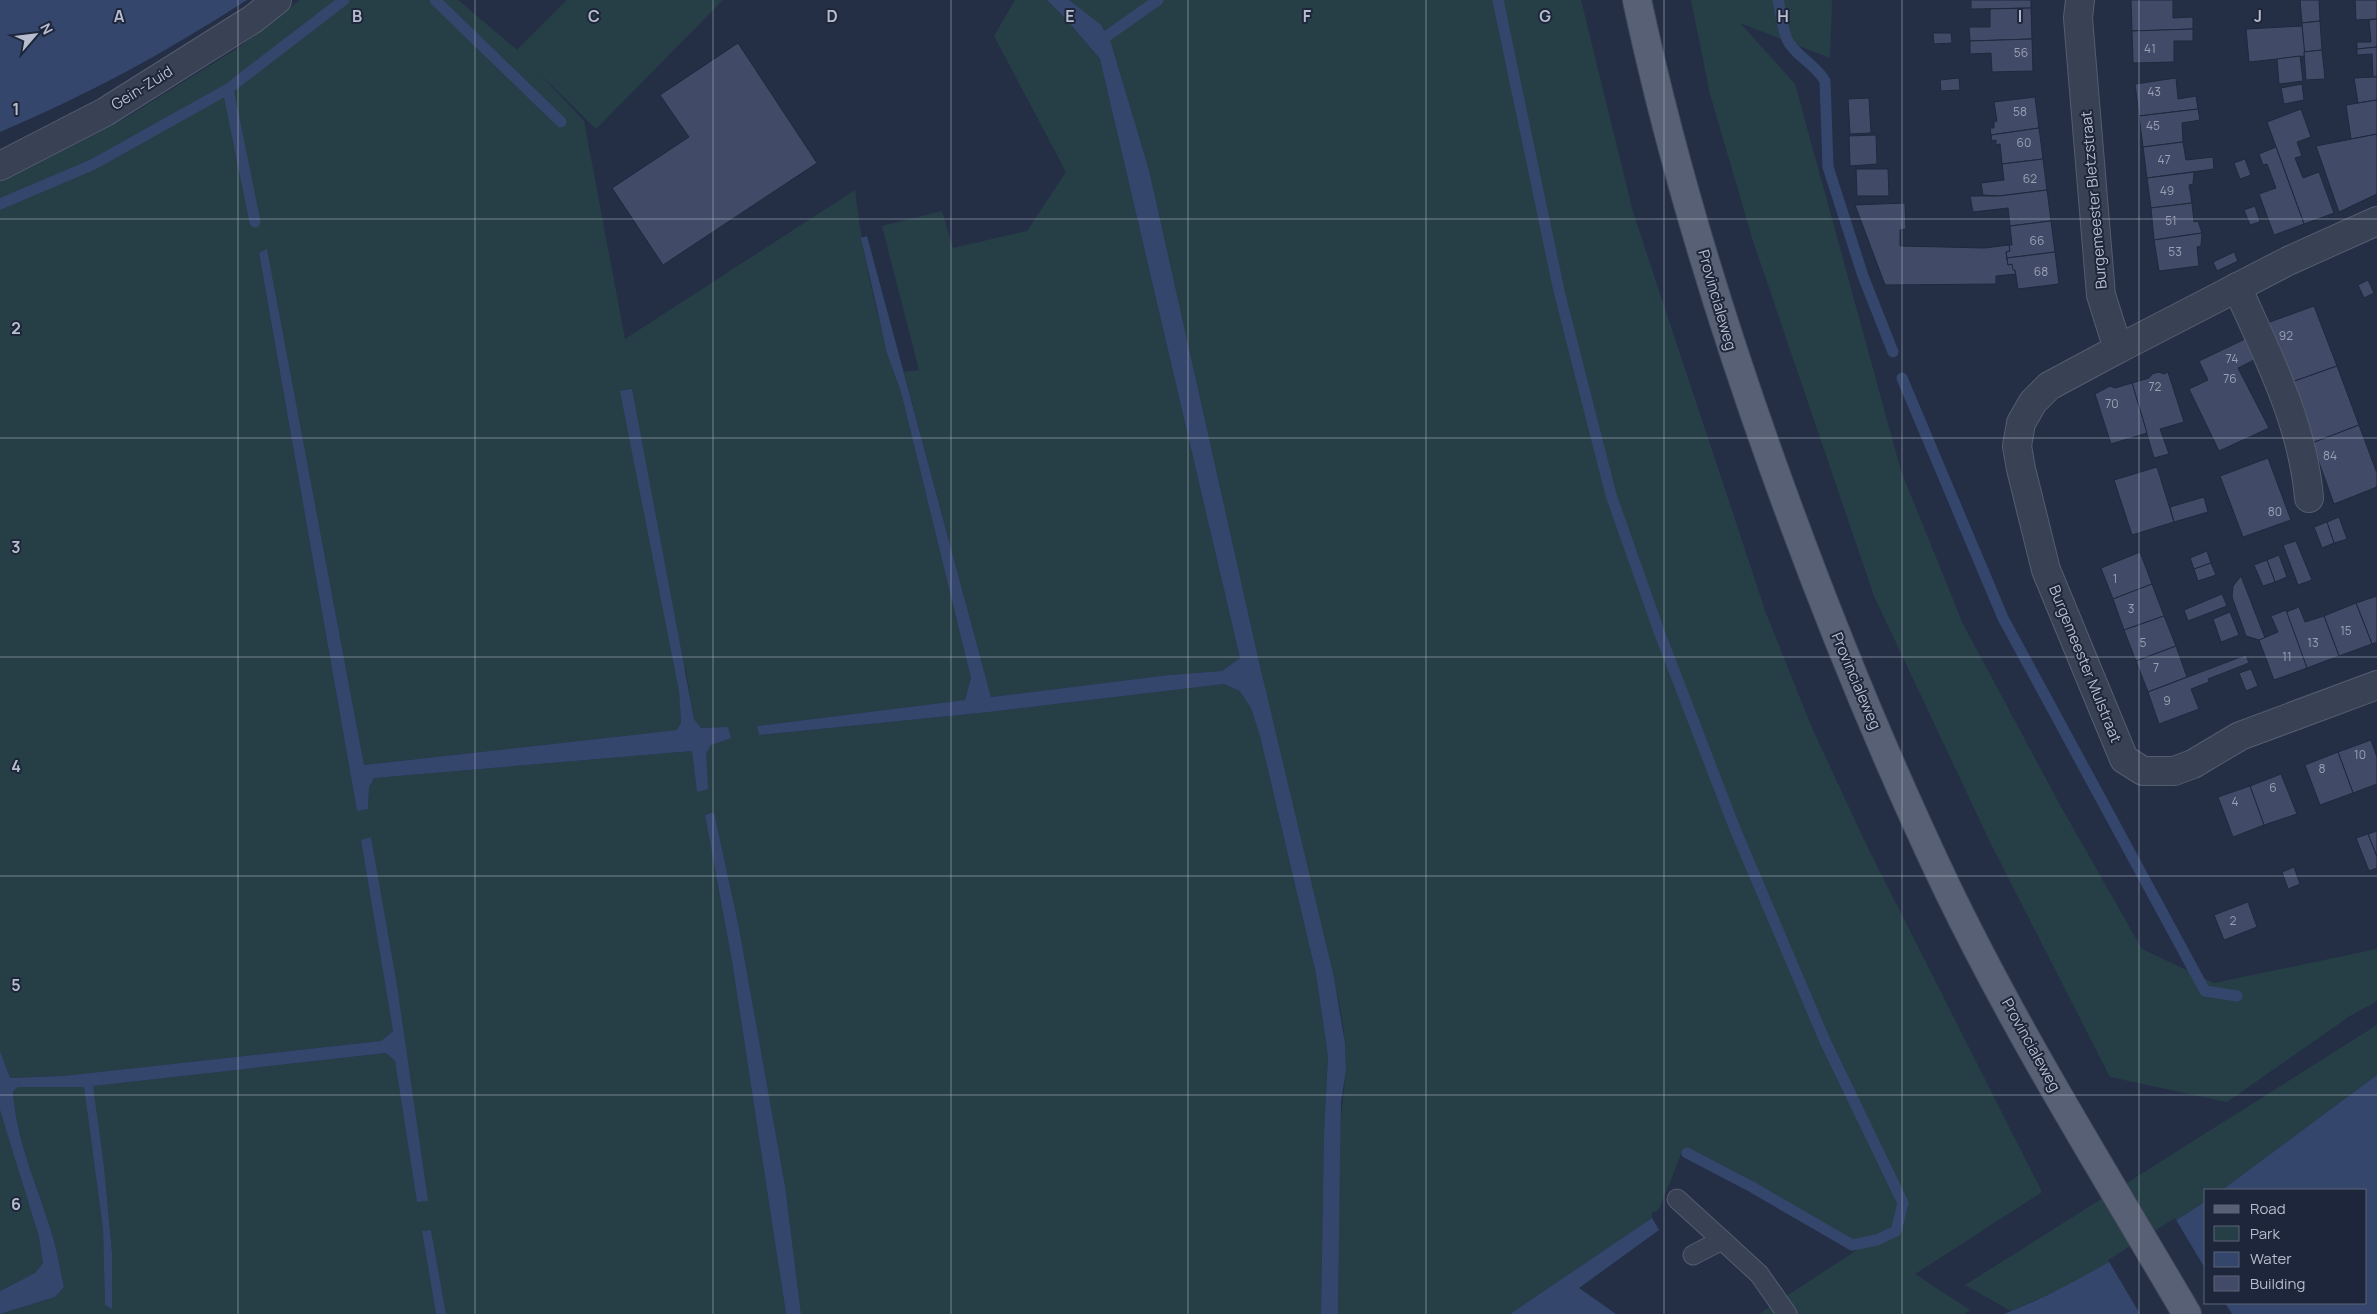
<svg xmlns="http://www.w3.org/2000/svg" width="2377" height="1314" font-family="Manrope,sans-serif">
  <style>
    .green { fill: #263f47; fill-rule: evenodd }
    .water { fill: #35466d }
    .pier { fill: #242f46 }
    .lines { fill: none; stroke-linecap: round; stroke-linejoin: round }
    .stream { stroke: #35466d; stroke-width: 11 }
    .building { fill: #414b67; stroke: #20283d }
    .service-casing { stroke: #555c70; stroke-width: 21 }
    .pedestrian-casing { stroke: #555c70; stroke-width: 30 }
    .minor-casing { stroke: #555c70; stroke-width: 30 }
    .primary-casing { stroke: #434a5e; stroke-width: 30 }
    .service { stroke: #394255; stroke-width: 19 }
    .pedestrian { stroke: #394255; stroke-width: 28 }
    .minor { stroke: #394255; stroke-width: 28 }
    .primary { stroke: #576075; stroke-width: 28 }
    .grid { fill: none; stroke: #b7bdce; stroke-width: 1; stroke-opacity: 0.55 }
    .labels { text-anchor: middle; stroke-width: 4; stroke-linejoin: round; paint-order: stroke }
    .number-label { font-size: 12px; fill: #9aa0b4 }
    .street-label { font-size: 15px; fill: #b7bdce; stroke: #1e263b }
    .grid-label { font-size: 16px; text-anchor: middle; font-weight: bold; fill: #b7bdce; stroke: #1e263b; stroke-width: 4; stroke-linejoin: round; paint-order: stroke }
  </style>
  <rect width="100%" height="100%" fill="#242f46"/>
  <!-- green -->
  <g class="green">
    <path d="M300,0H458L517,50L567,0H723L596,129L538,72L584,121L625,339L855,190C863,259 878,327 901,392L971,678L965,700L757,726L759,735L989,712L1224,684L1240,690L1251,708L1260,736L1316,974L1328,1056L1324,1133L1321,1314H801L785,1186L739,928L714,812L705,815L732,961L786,1314H446L431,1230L422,1231L436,1314H1L55,1297L64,1287C60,1269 57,1250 51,1231C37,1184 16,1141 13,1090L18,1087H84L103,1229L105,1305L112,1309V1252L104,1167L92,1086L386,1053L395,1061L417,1201H427L371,837L361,840L393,1031L381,1041L63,1076L9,1078L0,1051V178L124,119L238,48ZM267,250L364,765L677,730L681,722L679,691L685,666L694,719L701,728L727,727L730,738L711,745L706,754L697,790L692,751L373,778L369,787L368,809L357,811L259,254Z"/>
    <path d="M1015,0H1047L1066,19L1100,59L1240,658L1222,671L1169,675L991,697L904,372L919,370L882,226L942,211L953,248L1027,231L1066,172L994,36Z"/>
    <path d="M1069,0H1581L1633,212L1766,613L1812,728L1866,844L2042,1192L1915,1274L1970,1310L1964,1314H1759L1863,1246L1750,1182L1683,1149L1660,1207L1657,1211L1652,1212V1218L1510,1314H1338C1339,1254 1338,1194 1340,1135C1341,1104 1348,1074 1345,1043C1341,994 1324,946 1311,899L1149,170L1111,43Z"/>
    <path d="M1691,0H1832L1830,58L1740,23L1795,84L1901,471L1963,624L2060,805L2142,949L2214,983L2377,949V1001L2350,1016L2227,1102L2110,1077L1991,844L1874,596L1753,241L1710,94Z"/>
    <path d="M2377,1025V1075L2222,1190H2206V1201L2138,1245L2076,1282L2011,1311L1965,1285Z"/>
    <path d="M0,1110L39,1237L43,1263L35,1273L0,1291Z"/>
  </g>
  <!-- water -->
  <g class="water">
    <path d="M0,0H247C168,51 86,96 0,132Z"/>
    <path d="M1047,0H1069L1101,25L1111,43L1149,170L1258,658L1334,978L1345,1043L1346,1070L1341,1102L1340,1152L1338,1314H1321L1324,1133L1328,1056L1316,974L1260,736L1251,708L1240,691L1224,684L989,712L759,735L757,726L965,700L971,678L901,392L887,353L861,238L867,236L991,697L1169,675L1222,671L1240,658L1100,59L1066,19Z"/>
    <path d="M267,249L364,765L677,730L681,722L679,691L620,391L632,389L694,719L701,728L728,727L731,738L711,745L706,754L708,789L697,792L692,751L374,778L369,787L368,809L357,811L259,253Z"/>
    <path d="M714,812L739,928L785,1186L801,1314H786L732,961L705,815Z"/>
    <path d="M371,837L397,986L428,1201L417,1202L395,1061L386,1053L93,1086L104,1167L112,1252V1309L105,1305L103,1229L84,1087H18L13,1091C16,1141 37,1184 51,1231C57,1250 60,1269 64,1287L55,1297L0,1314V1291L35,1273L43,1263L39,1237L0,1110V1051L10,1078L63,1076L381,1041L393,1031L361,840Z"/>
    <path d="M2377,1075V1314H2004C2076,1286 2141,1243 2206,1201V1303H2366V1190H2222Z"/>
    <path d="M1652,1218L1659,1230L1579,1288L1616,1314H1510Z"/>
    <path d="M431,1230L446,1314H436L422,1231Z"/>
  </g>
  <!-- pier -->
  <path class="pier" d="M2175,1218L2206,1270V1303H2225L2232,1314H2140L2108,1260Z"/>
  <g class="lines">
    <!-- stream -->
    <g class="stream">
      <path d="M435,0L561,122"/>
      <path d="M1498,0L1559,291L1611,495L1660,634L1735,829L1825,1041L1903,1203L1896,1231L1877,1240L1852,1245L1752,1187L1687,1153"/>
      <path d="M1778,0C1781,13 1782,32 1789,43C1799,58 1816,65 1825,81L1828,167L1863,276L1893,352"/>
      <path d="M1097,43L1158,0"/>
      <path d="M0,204L92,165L228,89"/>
      <path d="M255,222L228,89L344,0"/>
      <path d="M1902,378L2003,618L2205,991L2237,996"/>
    </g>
  </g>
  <!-- building -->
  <g class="building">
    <path d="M1971,0H2031V8L1971,9Z"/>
    <path d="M2131,0H2173V18L2193,17V29L2132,31Z"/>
    <path d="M2300,0H2319L2320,21L2302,23Z"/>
    <path d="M2355,0H2377V19L2356,20Z"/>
    <path d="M2031,8L2032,39L1970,41L1969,27H1990V9Z"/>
    <path d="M2377,19V47L2357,49V42H2371L2369,20Z"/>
    <path d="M2320,21L2322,50L2304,52L2302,23Z"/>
    <path d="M2302,26L2305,56L2249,62L2246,29Z"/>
    <path d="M2193,29V41H2174V62L2133,63L2132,31Z"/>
    <path d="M1933,33H1951L1952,43L1934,44Z"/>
    <path d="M2032,39L2033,71L1992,72L1991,53L1970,54V41Z"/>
    <path d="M738,43L817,163L663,265L612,188L689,137L660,95Z"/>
    <path d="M2377,47V77H2373L2372,54L2357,55V49Z"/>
    <path d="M2322,50L2325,79L2306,80L2304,52Z"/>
    <path d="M2300,56L2303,81L2279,84L2277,59Z"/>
    <path d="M2373,77H2377V100L2358,103L2354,78Z"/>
    <path d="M1959,78L1960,90L1941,91L1940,80Z"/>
    <path d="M2176,78L2178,99L2196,96L2198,109L2139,116L2135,84Z"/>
    <path d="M2302,84L2304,100L2284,104L2281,88Z"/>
    <path d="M2035,97L2039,128L1991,135L1990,128H1994V122L1997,121L1994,102Z"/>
    <path d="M1869,98L1871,133L1850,134L1848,99Z"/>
    <path d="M2377,100V134L2351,139L2346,105Z"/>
    <path d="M2198,109L2200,120L2182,123L2183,142L2143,147L2139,116Z"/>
    <path d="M2301,109L2311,137L2297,142L2302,156L2295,158L2303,178L2319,172L2334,213L2304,224L2267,122Z"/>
    <path d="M2039,128L2043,159L2002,164L2000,144L1996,145V140L1992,141L1991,135Z"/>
    <path d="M2377,134V194L2339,212L2316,146Z"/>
    <path d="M1876,135L1877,164L1850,166L1849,136Z"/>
    <path d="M2183,142L2186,160L2213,157L2214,169L2147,178L2143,147Z"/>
    <path d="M2276,147L2304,224L2274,235L2259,194L2276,188L2267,164L2263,165L2259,154Z"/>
    <path d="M2043,159L2047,190L1999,196L1983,195L1981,183L2004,180L2002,164Z"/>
    <path d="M2245,159L2251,175L2240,179L2234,163Z"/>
    <path d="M1856,169H1888L1889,196H1857Z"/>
    <path d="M2194,172L2193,184L2189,185L2192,203L2151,208L2147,178Z"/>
    <path d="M2047,190L2051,221L2010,226L2008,208L1973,212L1970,196H1999Z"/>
    <path d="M1905,203L1906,229L1900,230V246L1985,248L2009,245L2010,251L2006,252L2008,265L2012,264L2016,274L1996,276V284L1885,285L1855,205Z"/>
    <path d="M2192,203L2194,222L2198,221L2202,233L2154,240L2151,208Z"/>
    <path d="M2255,206L2260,222L2250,225L2244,210Z"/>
    <path d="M2051,221L2055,252L2007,258L2006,252L2010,251L2009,245H2012L2010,226Z"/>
    <path d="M2202,233L2201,246L2197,247L2199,266L2159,271L2154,240Z"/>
    <path d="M2055,252L2059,284L2018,289L2015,270H2013L2012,264L2008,265L2007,258Z"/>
    <path d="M2234,252L2238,261L2217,271L2213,262Z"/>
    <path d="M2368,280L2374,293L2364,298L2358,285Z"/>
    <path d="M2314,306L2337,366L2289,383L2267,323Z"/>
    <path d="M2245,339L2254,360L2238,368L2269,428L2219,451L2189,389L2208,380L2199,361Z"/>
    <path d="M2337,366L2359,425L2312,443L2289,383Z"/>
    <path d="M2159,372L2164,374L2168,372L2184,422L2160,429L2169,454L2154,458L2132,383L2149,378L2152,374Z"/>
    <path d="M2132,383L2147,433L2111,444L2095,394L2110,386L2115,388Z"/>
    <path d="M2359,425L2377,473V487L2334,504L2312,443Z"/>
    <path d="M2268,458L2291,520L2243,537L2220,476Z"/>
    <path d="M2157,467L2174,522L2132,535L2114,480Z"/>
    <path d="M2204,497L2208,512L2174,522L2170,507Z"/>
    <path d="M2339,517L2347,539L2334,543L2327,522Z"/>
    <path d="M2327,522L2334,543L2322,548L2314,527Z"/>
    <path d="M2296,541L2312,580L2298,585L2283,545Z"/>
    <path d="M2207,551L2211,563L2194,569L2190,558Z"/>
    <path d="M2140,552L2152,584L2113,599L2101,568Z"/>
    <path d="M2279,555L2287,577L2275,582L2267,560Z"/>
    <path d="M2267,560L2275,582L2263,586L2254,565Z"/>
    <path d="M2211,563L2216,575L2198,581L2194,569Z"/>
    <path d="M2241,576L2265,638L2259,640L2246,636L2232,597L2233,586Z"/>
    <path d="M2152,584L2164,616L2124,630L2113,599Z"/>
    <path d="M2222,594L2227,606L2188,621L2184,610Z"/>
    <path d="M2377,596V642L2372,644L2356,603Z"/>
    <path d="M2356,603L2372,644L2339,656L2324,616Z"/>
    <path d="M2299,607L2305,622L2324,616L2339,656L2307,668L2286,612Z"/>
    <path d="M2286,610L2307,668L2274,680L2259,640L2278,632L2271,616Z"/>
    <path d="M2230,612L2239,635L2221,642L2213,619Z"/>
    <path d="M2164,616L2176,646L2136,661L2124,630Z"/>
    <path d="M2176,646L2187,677L2148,692L2136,661Z"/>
    <path d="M2246,655L2249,663L2208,679L2209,682L2191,689L2199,709L2159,724L2148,692Z"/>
    <path d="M2251,669L2258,686L2246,691L2239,673Z"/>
    <path d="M2371,740L2377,757V784L2353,793L2338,752Z"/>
    <path d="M2338,752L2353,793L2320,805L2305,765Z"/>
    <path d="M2281,774L2297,814L2264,825L2250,786Z"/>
    <path d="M2250,786L2264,825L2233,837L2218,797Z"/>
    <path d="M2377,831V857L2368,834Z"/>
    <path d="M2368,834L2377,857V868L2369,871L2356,838Z"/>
    <path d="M2294,867L2300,884L2288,889L2282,872Z"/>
    <path d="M2248,902L2257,927L2224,940L2214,915Z"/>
  </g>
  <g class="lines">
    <!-- service casing -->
    <g class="service-casing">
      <g id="service">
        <path d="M1677,1199L1722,1240L1693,1255"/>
        <path d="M1722,1240L1759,1274L1787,1314"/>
      </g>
    </g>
    <!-- pedestrian casing -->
    <g class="pedestrian-casing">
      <path id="pedestrian" d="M2237,287C2267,354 2303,424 2309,498"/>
    </g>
    <!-- minor casing -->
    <g class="minor-casing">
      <g id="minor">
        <path d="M2080,0L2078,18L2101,295L2118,349L2288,261L2377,221"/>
        <path d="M0,166L105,112L253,19L277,0"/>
        <path d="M2118,349L2049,386L2033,402L2021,423L2017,446L2021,469L2046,570L2124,759L2143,771H2174L2193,764L2240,736L2377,685"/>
      </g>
    </g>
    <!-- primary casing -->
    <g class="primary-casing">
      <path id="primary" d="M1637,0C1671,159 1719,316 1774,469C1825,611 1882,752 1947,888C2018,1035 2105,1174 2187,1314"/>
    </g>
    <!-- service -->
    <use href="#service" class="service"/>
    <!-- pedestrian -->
    <use href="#pedestrian" class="pedestrian"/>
    <!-- minor -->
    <use href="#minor" class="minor"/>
    <!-- primary -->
    <use href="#primary" class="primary"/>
  </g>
  <!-- grid -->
  <path class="grid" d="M238,0V1314M475,0V1314M713,0V1314M951,0V1314M1188,0V1314M1426,0V1314M1664,0V1314M1902,0V1314M2139,0V1314M0,219H2377M0,438H2377M0,657H2377M0,876H2377M0,1095H2377"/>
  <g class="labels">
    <!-- number labels -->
    <g class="number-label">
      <text x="2150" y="53">41</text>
      <text x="2021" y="57">56</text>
      <text x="2154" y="96">43</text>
      <text x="2020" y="116">58</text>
      <text x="2153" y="130">45</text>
      <text x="2024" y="147">60</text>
      <text x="2164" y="164">47</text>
      <text x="2030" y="183">62</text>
      <text x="2167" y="195">49</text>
      <text x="2171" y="225">51</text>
      <text x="2037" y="245">66</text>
      <text x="2175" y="256">53</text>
      <text x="2041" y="276">68</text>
      <text x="2286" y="340">92</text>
      <text x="2232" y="363">74</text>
      <text x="2230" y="383">76</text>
      <text x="2155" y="391">72</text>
      <text x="2112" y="408">70</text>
      <text x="2330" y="460">84</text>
      <text x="2275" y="516">80</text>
      <text x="2115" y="583">1</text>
      <text x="2131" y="613">3</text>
      <text x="2346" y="635">15</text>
      <text x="2143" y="647">5</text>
      <text x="2313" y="647">13</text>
      <text x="2287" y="661">11</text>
      <text x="2156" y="672">7</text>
      <text x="2167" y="705">9</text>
      <text x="2360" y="759">10</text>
      <text x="2322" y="773">8</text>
      <text x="2273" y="792">6</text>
      <text x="2235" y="806">4</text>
      <text x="2233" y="925">2</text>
    </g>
    <!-- street labels -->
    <g class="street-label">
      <text transform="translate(142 88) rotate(-32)" y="5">Gein-Zuid</text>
      <text transform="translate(2094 200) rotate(-95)" y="5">Burgemeester Bletzstraat</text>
      <text transform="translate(1717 300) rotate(74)" y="5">Provincialeweg</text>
      <text transform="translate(2085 664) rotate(68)" y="5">Burgemeester Mulstraat</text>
      <text transform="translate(1856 681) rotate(67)" y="5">Provincialeweg</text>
      <text transform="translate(2031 1045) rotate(61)" y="5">Provincialeweg</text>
    </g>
  </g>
  <g class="grid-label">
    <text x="119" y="22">A</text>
    <text x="357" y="22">B</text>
    <text x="594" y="22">C</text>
    <text x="832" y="22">D</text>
    <text x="1070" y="22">E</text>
    <text x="1307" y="22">F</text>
    <text x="1545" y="22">G</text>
    <text x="1783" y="22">H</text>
    <text x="2020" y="22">I</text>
    <text x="2258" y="22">J</text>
    <text x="16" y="115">1</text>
    <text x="16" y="334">2</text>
    <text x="16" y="553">3</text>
    <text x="16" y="772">4</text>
    <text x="16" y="991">5</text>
    <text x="16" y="1210">6</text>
  </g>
  <!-- legend -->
  <rect x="2204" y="1189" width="162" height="115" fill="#1e263b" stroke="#5b6276"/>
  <rect x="2214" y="1205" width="25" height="8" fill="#576075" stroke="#5b6276"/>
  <text x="2250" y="1214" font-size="15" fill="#b7bdce">Road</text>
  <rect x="2214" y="1226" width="25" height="15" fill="#263f47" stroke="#5b6276"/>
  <text x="2250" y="1239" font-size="15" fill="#b7bdce">Park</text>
  <rect x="2214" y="1252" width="25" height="15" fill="#35466d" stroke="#5b6276"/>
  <text x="2250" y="1264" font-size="15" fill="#b7bdce">Water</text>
  <rect x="2214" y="1276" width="25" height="15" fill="#414b67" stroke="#5b6276"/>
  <text x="2250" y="1289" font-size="15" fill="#b7bdce">Building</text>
  <!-- north arrow -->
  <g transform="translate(35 35) rotate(62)" stroke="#1e263b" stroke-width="4" paint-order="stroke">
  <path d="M0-4L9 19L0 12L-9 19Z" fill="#b7bdce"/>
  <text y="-8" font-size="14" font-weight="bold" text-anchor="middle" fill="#b7bdce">N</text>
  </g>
</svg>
